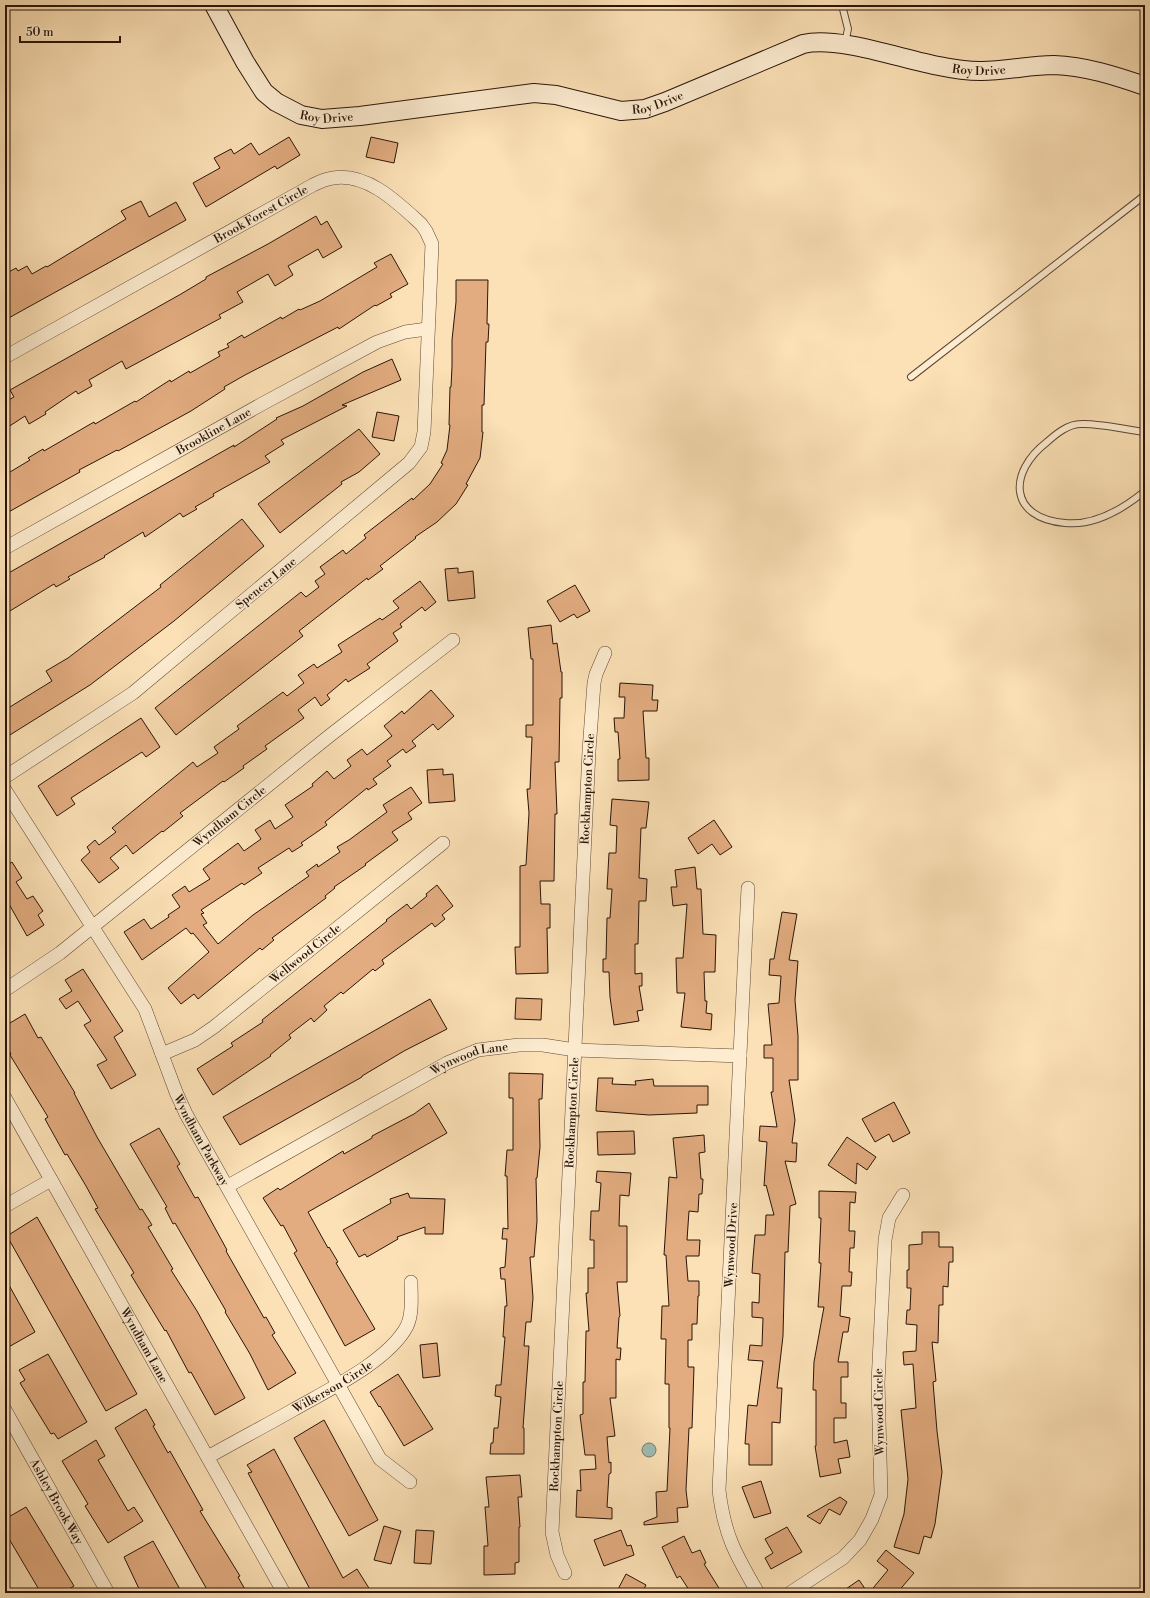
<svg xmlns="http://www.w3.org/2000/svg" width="1150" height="1598" font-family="'Libre Bodoni',serif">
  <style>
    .water { fill: #a0bcb4; stroke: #71796f }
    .building { fill: #e2ac80; stroke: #2a1408 }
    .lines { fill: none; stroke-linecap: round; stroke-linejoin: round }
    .lane-casing { stroke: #5e4734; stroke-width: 8 }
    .street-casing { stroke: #5e4734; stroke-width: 14 }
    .secondary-casing { stroke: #2a1408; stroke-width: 20 }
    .lane { stroke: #fdecd0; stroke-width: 6 }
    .street { stroke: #fdecd0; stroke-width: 13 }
    .secondary { stroke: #fdecd0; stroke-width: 18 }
    .labels { text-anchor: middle; stroke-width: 3; stroke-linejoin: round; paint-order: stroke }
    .street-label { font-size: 12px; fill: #2a1408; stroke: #fdecd0 }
  </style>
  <rect width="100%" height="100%" fill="#fce1b6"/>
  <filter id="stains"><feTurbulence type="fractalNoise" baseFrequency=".005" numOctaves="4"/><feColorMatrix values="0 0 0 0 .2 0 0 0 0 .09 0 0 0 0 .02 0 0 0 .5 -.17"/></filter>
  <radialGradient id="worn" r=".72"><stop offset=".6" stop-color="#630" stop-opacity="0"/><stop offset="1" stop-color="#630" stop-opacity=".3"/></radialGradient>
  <!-- water -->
  <circle class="water" cx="649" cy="1450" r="7"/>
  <!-- building -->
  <g class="building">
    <path d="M289,137L300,155L277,169L275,166L206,207L193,183L220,168L214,158L231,149L234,154L251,143L259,155Z"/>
    <path d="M371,137L398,143L394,163L366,157Z"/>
    <path d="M141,201L149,217L176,202L186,220L5,320V274L16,268L18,271L27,266L32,274L46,266L47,267L126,219L121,211Z"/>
    <path d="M316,216L321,225L327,221L342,247L323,258L318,249L288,266L293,275L275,286L268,274L237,292L243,302L219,315L221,318L126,369L122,361L89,380L92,386L78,394L76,391L45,412L46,414L29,424L25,416L5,429V402L14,397L10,390L181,294L206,279V277L268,244Z"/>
    <path d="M391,254L408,284L390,294L392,297L376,306L375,305L339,329L338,327L245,375L224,387L225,389L191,411L118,451L117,450L79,470L80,472L5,514V475L30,460L28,458L43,449L44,451L94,422L95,424L135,401L136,402L170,380L171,382L189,371L190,373L220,356L218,352L229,347L227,344L242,335L244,338L281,317L282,319L299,309L300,310L320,301L377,267L374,263Z"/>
    <path d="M456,280H488L487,324H489L488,342H486L484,405H482V432H483L480,458L466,484L468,485L456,504L437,522L415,537L416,538L380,566L383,569L368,580L367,578L299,631L303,636L176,735L155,708L301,592L306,597L319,587L315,581L325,574L320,567L343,550L346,554L366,538L364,535L412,498L413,500L430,484L443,464L441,463L447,450L450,425H449L450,387H451L452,366V340L456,302Z"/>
    <path d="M392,359L401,380L342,405L347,406L281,440L284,444L265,456L270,462L213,494L214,496L195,507L197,509L183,517L180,513L145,537L143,532L104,556L105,557L68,577L70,579L56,587L54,584L5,614V575L234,445V447L277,419L276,418L303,406L363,372Z"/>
    <path d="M377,412L399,416L394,441L372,437Z"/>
    <path d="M359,429L380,454L359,472L341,482L342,484L280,533L258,504Z"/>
    <path d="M242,519L264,546L174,621L90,685L5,738V710L52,681L46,671L68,658L161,587L160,585Z"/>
    <path d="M458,568V573L473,571L475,598L448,601L445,569Z"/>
    <path d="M420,581L436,602L425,611L422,607L400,624L402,627L393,633L398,641L367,664L370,668L348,682L346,679L327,695L330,699L321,706L315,697L298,710L304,718L265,746L267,749L243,766L244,768L224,782L223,781L180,813L183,816L163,832L162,831L133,854L126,845L110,858L119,868L99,883L81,860L90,852L87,847L95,840L99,845L116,832L112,828L193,762L197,767L218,753L214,747L239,729L237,726L283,692L287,696L304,683L298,675L314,664L317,668L342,652L338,645L380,618L382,620L399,608L393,601Z"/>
    <path d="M575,585L590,611L577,618L574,614L560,622L547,601Z"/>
    <path d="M551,625L553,644L557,643L561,672H562V698H560L559,762H555L557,814H555L554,881H540L541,904H550V928H547L548,973L516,974L515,947H520V866L526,865L529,813L527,789H530L532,737H526V725H533V659H531L528,628Z"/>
    <path d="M620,683L653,685L652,700H658L657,711H643L646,758H649V780L618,781V759H620L618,732H615L614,718H624L625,697H619Z"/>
    <path d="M431,690L454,716L438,730L433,724L412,741L416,746L406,753L403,749L387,761L391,766L373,779L377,784L368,790L367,788L325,822L327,825L301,843L303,845L292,852L289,848L258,868L262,873L244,885L242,883L201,910L204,913L201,914L207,923L203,925L218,944L253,915L309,876L306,872L317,864L318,867L340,852L337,847L349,840L387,812L383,805L411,787L422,803L408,813L412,819L392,832L398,840L365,864L366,865L334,887L335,888L325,896L326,898L272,938L274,940L262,950L260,948L198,999L194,994L181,1004L168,988L209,952L193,933L191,934L186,928L142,960L124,932L144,919L151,929L169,917L168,915L180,907L172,895L185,886L189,892L210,879L203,869L238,843L244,851L261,839L255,830L270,820L275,829L293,817L285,805L313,786L312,784L327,771L334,779L351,766L347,760L362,749L367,755L392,736L384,726L402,711L404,714Z"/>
    <path d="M141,718L160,747L146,757L142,752L71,798L75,804L57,816L38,786Z"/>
    <path d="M443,769V775L453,774L455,801L429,803L427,770Z"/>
    <path d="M612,799L649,802L646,828H641L639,878L647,879L646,901H639L638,944H635V974L642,973V986H639L643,1010L637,1011L639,1021L614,1025L610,997L609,972H603V959H606L607,918H610L612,889H607L609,853H616L617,826L610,825Z"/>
    <path d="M714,820L732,847L720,855L712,844L698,854L688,838Z"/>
    <path d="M12,862L22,878L16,882L27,899L33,896L43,911L38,915L44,925L27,936L5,897V863L6,866Z"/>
    <path d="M695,867L697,889H701L703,934L716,935L715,972H704L705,1001H707L706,1013L712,1014L711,1030L681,1027L685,993H677L676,958H683L687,904L673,906L671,887H677L675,870Z"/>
    <path d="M437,885L453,906L442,915L445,919L435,927L432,923L382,960L384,964L375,971L373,969L343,994L341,992L324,1006L327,1010L314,1022L311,1018L289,1035L291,1038L270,1055L271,1056L213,1095L197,1069L233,1046L231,1043L263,1022L262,1020L387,921L386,920L407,904L411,909L427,896L426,894Z"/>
    <path d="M782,912L797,914L789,960L798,961L795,1000L798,1036V1080H789L795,1120L792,1143H797L796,1162L785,1161L796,1204L790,1206L788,1252H785L783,1336L777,1388H782L780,1423L772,1422V1465H749V1444H745L748,1405L757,1406L763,1361L748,1360L750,1345L762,1346L763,1318L752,1317V1302L759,1303L760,1274L752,1273L753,1258L755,1235H765L766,1215H774L766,1185L764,1186L767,1142L759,1141L760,1126L777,1127L771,1092H773V1058H764V1045H772L768,1004L779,1003L781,976L769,975L770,959H774Z"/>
    <path d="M83,969L123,1031L114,1037L136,1075L111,1089L97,1065L107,1060L84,1025L91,1021L78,1001L66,1009L59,999L72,991L65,980Z"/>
    <path d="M516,998L542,999L541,1020L515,1019Z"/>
    <path d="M430,999L447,1029L404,1051L362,1076V1077L240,1145L223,1117Z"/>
    <path d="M25,1014L38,1038L41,1037L75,1093H74L97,1137L124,1183L140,1210L142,1209L152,1225L148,1227L173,1269L171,1270L197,1311L245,1398L215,1415L191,1372L189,1373L166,1330L165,1331L131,1275L134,1273L95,1209L98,1208L86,1186L67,1154L65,1155L45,1119L48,1117L10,1055L11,1054L5,1043V1026Z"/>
    <path d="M509,1073L543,1074L542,1099H539L540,1147L537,1178H536L537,1221L534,1257H530L533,1298L531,1322H526L524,1346H529L523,1428H524V1454H490L491,1443H493L494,1428H498L501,1397L495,1396L496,1385H501L505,1337H503L505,1306H507L505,1279H501L500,1268L505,1267L507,1239H502L503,1228L508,1229L507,1176H505L507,1150H513V1098H509Z"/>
    <path d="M598,1078H613L612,1084L636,1085L635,1081L653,1079L654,1086H708V1105H697V1113L649,1115L596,1111Z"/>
    <path d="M894,1102L910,1133L893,1142L889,1134L875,1142L862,1119Z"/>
    <path d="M429,1103L447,1133L308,1212L328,1248L329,1247L338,1262L336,1263L375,1329L345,1346L294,1253L297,1251L283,1225L281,1226L263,1198L278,1188L280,1190L343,1151L344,1154L372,1138V1136L414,1114Z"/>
    <path d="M159,1128L180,1164L177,1166L195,1198L198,1197L227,1250L226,1251L264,1318L266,1317L275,1333L272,1335L296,1373L268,1390L250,1354L225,1312L226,1311L175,1223L173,1224L165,1208L167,1207L130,1144Z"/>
    <path d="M634,1131L635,1154L598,1155L597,1132Z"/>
    <path d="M704,1135L705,1152L699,1153L701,1179H703L702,1194H699L698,1212L689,1211L687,1240H700L699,1256H686L688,1281H699V1296H698L697,1324H692V1340H688V1367H694L692,1428H689L686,1490L688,1507L677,1508L678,1522L644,1525V1522L657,1517L656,1492L667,1491L670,1428H669V1384H665L666,1339H661L662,1306H669L666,1255H664L669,1177L677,1178L673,1138Z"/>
    <path d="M847,1137L876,1157L867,1170L857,1163L856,1184L828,1165Z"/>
    <path d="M597,1171L631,1173L629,1196L620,1195L619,1226H627V1282H617L620,1316L619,1317L617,1348H621L620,1360L616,1359V1398H610L615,1436L607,1437L609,1463L611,1462V1473L609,1474L607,1507L612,1508V1519L576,1517L577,1490L581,1491L580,1470L596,1469L595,1455H585L580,1415L583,1414V1382H585L586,1331H589L586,1293H588V1268H594V1240H590L591,1211H599L601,1183L596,1182Z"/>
    <path d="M819,1191L856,1192L855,1203L850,1202L849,1231H855L854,1248H850L849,1272H852L851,1286H842L840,1316L850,1318L848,1332H843L838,1362H848V1377H841V1403H846V1418H834V1443L847,1440L850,1457L838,1459L841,1473L820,1477L815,1446H816V1390H813L814,1362L824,1307H818L821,1263H819L821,1218H819Z"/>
    <path d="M408,1193L410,1198L445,1199L443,1234H425V1227L397,1237L398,1239L367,1257L365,1254L359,1257L343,1230L391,1203L390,1199Z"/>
    <path d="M37,1217L137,1394L106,1411L7,1236Z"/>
    <path d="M922,1232H939V1247H953V1262H949L948,1287L943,1286V1305H939L938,1343L932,1342L936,1381L933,1382L937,1431L942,1472L935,1524L931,1538L924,1536L919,1554L894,1547L904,1514L908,1479L901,1410L916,1408L913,1364L904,1365L903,1352L916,1351L917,1325L906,1324L907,1310H910L911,1288H907V1270H909V1245L922,1244Z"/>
    <path d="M5,1278L35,1332L5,1349Z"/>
    <path d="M437,1343L440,1376L423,1378L420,1345Z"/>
    <path d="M48,1354L87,1422L58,1439L54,1433L51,1434L29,1398L20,1383L25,1380L19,1370Z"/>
    <path d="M398,1374L433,1429L404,1446L380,1406L379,1407L370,1392Z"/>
    <path d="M146,1409L155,1425L153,1426L168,1453L170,1451L203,1510L200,1511L240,1576L238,1577L247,1593H209L115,1428Z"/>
    <path d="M324,1420L378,1520L349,1536L294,1438Z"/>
    <path d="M96,1440L105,1456L98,1460L128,1511L134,1507L143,1521L108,1543L85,1506L88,1504L62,1461Z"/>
    <path d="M274,1449L343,1578L357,1569L372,1593H312L248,1473L252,1472L247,1465Z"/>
    <path d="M520,1475L522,1497H518L520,1527H519V1562L515,1563V1574L484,1575V1546H488L485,1507H489L486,1477Z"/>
    <path d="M761,1481L771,1513L754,1518L742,1487Z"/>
    <path d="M840,1497L847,1502L840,1515L829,1509L820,1524L807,1516Z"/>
    <path d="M26,1507L74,1586L63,1593H41L5,1532V1519Z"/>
    <path d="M384,1526L401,1531L391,1564L374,1560Z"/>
    <path d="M787,1527L802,1552L771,1569L765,1558L773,1553L765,1539Z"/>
    <path d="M416,1530L434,1531L431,1564L414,1563Z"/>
    <path d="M621,1530L627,1546L631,1545L634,1555L604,1566L594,1540Z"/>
    <path d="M684,1536L692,1553L700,1550L706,1563L704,1564L722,1593H691L680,1576L677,1578L662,1547Z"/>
    <path d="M153,1541L182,1593H141L124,1557Z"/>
    <path d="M886,1550L914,1573L897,1593H869L888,1570L877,1561Z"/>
    <path d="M626,1574L646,1585L642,1593H616Z"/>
    <path d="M859,1580L868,1593H840Z"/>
  </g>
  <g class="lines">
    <!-- lane casing -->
    <g class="lane-casing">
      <g id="lane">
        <path d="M842,5L848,29L845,43"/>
        <path d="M911,377L1145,195"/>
        <path d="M1145,432C1126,430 1100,423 1081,424C1068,424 1056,434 1047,442C1008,472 1008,518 1065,523C1094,526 1123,509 1145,491"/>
      </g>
    </g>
    <!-- street casing -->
    <g class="street-casing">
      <g id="street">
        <path id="s1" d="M5,357L313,185C319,182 326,179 333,178C367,172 398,203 421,224L426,231L432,244L424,432L421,447L409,463L133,693L5,777"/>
        <path id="s2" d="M5,548L262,404L377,342L405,332L427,329"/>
        <path id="s3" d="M5,790L145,1009L176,1092L186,1114L380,1459L410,1482"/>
        <path d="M748,888L719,1490C724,1535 736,1555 758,1593"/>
        <path id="s4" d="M5,990L60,953L328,737L453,640"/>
        <path id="s5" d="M162,1054L195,1040L214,1027L443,843"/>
        <path id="s6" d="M5,1098L284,1593"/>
        <path id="s7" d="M228,1186L447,1063L478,1050L519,1045H543L575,1050L740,1056"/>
        <path d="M5,1206L51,1180"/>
        <path id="s8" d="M5,1410L108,1593"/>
        <path id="s9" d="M208,1457C236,1441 265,1426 293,1410C326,1391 389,1361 407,1326C413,1313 411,1296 411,1282"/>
        <path id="s10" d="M565,1573L557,1555L552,1532L589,751L594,683L596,674L605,653"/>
        <path d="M790,1593L843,1558L860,1540L872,1519L881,1495L878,1383L885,1240L889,1218L903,1195"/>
      </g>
    </g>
    <!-- secondary casing -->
    <g class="secondary-casing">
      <g id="secondary">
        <path id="s11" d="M214,5L245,62L264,92L276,102L301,115L322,119L360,116L534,93L556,95L621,111L645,109L665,102L803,44C839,36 901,59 939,66C953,69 968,71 981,71C1006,71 1030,65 1054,65C1085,66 1116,76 1145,86"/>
      </g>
    </g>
    <!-- lane -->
    <use href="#lane" class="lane"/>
    <!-- street -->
    <use href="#street" class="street"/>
    <!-- secondary -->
    <use href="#secondary" class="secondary"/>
  </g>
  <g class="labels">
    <!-- street labels -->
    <g class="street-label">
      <text dy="4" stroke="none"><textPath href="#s11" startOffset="842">Roy Drive</textPath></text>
      <text dy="4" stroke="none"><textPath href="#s11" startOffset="506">Roy Drive</textPath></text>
      <text dy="4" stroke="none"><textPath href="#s11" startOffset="170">Roy Drive</textPath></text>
      <text dy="4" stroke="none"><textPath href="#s1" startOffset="293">Brook Forest Circle</textPath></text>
      <text dy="4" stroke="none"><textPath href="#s2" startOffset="239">Brookline Lane</textPath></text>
      <text transform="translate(266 583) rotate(-39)" y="4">Spencer Lane</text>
      <text dy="4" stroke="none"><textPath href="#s10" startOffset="787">Rockhampton Circle</textPath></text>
      <text dy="4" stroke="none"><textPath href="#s4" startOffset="284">Wyndham Circle</textPath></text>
      <text dy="4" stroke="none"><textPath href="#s5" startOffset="176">Wellwood Circle</textPath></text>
      <text dy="4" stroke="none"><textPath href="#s7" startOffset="274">Wynwood Lane</textPath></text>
      <text dy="4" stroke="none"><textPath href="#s10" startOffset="463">Rockhampton Circle</textPath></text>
      <text dy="4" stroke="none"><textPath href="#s3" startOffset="403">Wyndham Parkway</textPath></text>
      <text transform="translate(731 1245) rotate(-87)" y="4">Wynwood Drive</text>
      <text dy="4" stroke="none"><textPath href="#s6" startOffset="284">Wyndham Lane</textPath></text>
      <text dy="4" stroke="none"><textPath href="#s9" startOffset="143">Wilkerson Circle</textPath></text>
      <text transform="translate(879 1412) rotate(-91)" y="4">Wynwood Circle</text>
      <text dy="4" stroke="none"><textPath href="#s10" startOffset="139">Rockhampton Circle</textPath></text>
      <text dy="4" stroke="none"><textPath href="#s8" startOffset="105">Ashley Brook Way</textPath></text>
    </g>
  </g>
  <!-- margin -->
  <rect width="1150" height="1598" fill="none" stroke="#fce1b6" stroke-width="20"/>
  <rect x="6" y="6" width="1138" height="1586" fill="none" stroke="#2a1408" stroke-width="2"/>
  <rect x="10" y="10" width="1130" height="1578" fill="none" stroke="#2a1408"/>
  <!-- scale -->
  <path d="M20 36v6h100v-6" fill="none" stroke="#2a1408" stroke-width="2"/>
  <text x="26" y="36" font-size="12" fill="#2a1408" stroke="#fdecd0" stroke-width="3" paint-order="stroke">50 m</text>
  <rect width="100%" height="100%" filter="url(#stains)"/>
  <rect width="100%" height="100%" fill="url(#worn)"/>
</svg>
